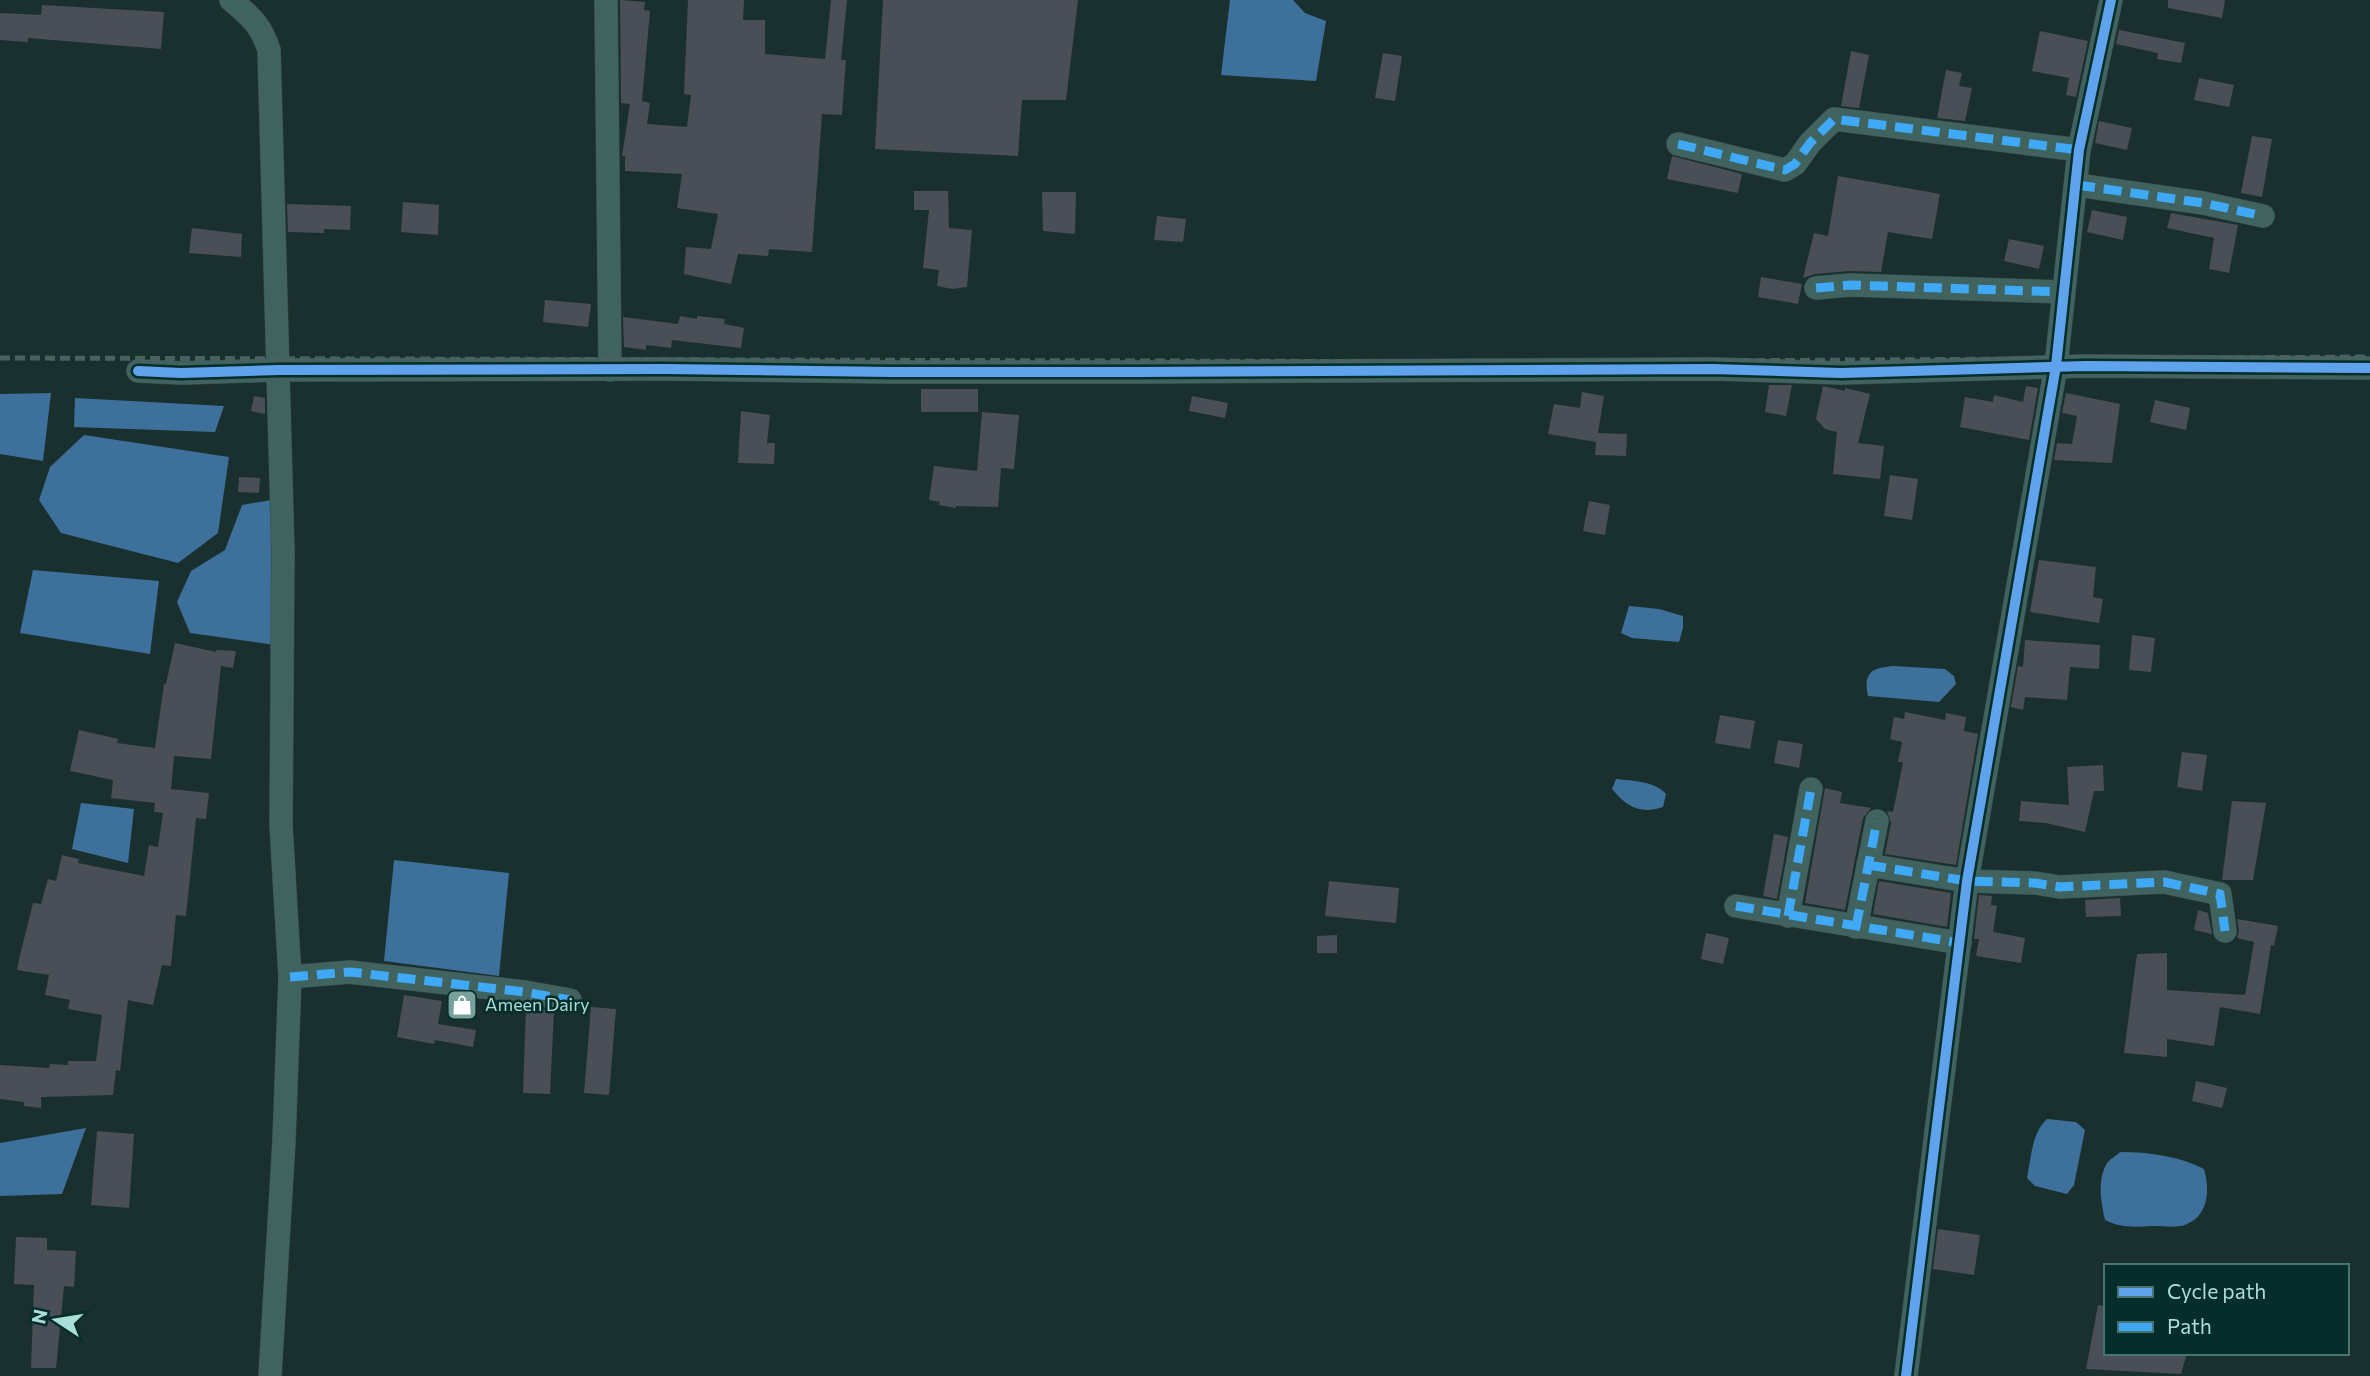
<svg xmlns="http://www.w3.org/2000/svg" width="2370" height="1376" font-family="Commissioner,sans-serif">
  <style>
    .water { fill: #3d709a }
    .building { fill: #494e57 }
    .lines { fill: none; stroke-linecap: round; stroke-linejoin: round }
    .minor-casing { stroke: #374b49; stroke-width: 24 }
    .minor { stroke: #40635f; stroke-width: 23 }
    .rail { stroke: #486260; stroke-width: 5; stroke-dasharray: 10 5; stroke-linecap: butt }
    .quiet { stroke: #3fa9f5; stroke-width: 9; stroke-dasharray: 18 9; stroke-linecap: butt }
    .cycleway-casing { stroke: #052e2b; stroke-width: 15 }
    .cycleway { stroke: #60a3ed; stroke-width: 10 }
    .labels { text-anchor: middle; stroke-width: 5; stroke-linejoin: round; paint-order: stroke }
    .poi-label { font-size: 18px; fill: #aaded7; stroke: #052e2b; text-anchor: start }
  </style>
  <rect width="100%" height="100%" fill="#1a302e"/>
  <!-- water -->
  <g class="water">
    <path d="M1230,0H1293L1305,13L1326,21L1316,81L1221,75Z"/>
    <path d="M51,393L43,461L0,454V394Z"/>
    <path d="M75,398L224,406L215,432L74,427Z"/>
    <path d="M84,435L229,457L218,533L178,563L61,533L39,500L50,467Z"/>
    <path d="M271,500L275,645L190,633L177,602L191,571L225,550L242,505Z"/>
    <path d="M33,570L159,581L150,654L20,633Z"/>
    <path d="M1629,606L1659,609L1683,616V628L1679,642L1632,638L1621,633Z"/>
    <path d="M1893,666L1945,669L1954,676L1956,684L1939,702L1868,696C1863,673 1871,668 1893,666Z"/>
    <path d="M1616,779C1633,781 1655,781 1666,794L1663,807C1640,815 1626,806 1612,789Z"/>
    <path d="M81,803L134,809L128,863L72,849Z"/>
    <path d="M394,860L509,873L499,976L384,961Z"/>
    <path d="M2047,1119L2076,1122L2085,1130L2074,1185L2067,1194L2035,1186L2027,1178C2031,1158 2032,1132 2047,1119Z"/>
    <path d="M86,1128L62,1194L0,1196V1143Z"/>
    <path d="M2120,1152C2149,1152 2179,1156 2204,1169C2210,1190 2209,1216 2185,1225C2176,1228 2162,1226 2152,1226C2135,1227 2120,1228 2105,1220C2101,1202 2097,1180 2107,1163C2110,1159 2117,1155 2120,1152Z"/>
  </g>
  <!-- building -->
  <g class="building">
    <path d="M620,0L645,2L644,10L650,11L642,101L650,103L647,124L687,127L691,95L684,94L688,0H744L743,20H765V54L825,59L831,0H847L841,60H846L842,115L822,114L812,252L769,249L768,256L738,254L731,284L684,274L686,247L711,249L718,214L677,208L682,174L625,171V156H622L630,104L621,103Z"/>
    <path d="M883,0H1078L1066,100H1022L1018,156L875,149Z"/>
    <path d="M2168,0H2225L2222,18L2168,8Z"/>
    <path d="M42,5L164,12L161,49L28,38V42L0,40V13L41,15Z"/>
    <path d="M2119,30L2185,43L2181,63L2157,59L2158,53L2116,44Z"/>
    <path d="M2040,31L2088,41L2076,97L2066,95L2069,78L2032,71Z"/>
    <path d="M1851,51L1869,55L1859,108L1841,106Z"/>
    <path d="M1383,53L1402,56L1395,101L1375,98Z"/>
    <path d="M1946,70L1962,73L1959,86L1972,88L1965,121L1937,118Z"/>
    <path d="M2199,78L2234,85L2229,107L2194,100Z"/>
    <path d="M2099,121L2132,128L2127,150L2095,143Z"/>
    <path d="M2252,136L2272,139L2262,197L2241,193Z"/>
    <path d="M1672,156L1742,174L1738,193L1667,179Z"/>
    <path d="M1838,176L1940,194L1932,239L1888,232L1881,272L1849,271L1815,274L1803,278L1814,233L1828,236Z"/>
    <path d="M914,191H948L949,228L972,230L967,287L952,289L937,286L939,270L923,268L929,210H914Z"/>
    <path d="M1042,192H1076L1075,234L1043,231Z"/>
    <path d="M403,202L439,205L438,235L401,232Z"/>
    <path d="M287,204L351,206L350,230L324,229V233L288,232Z"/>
    <path d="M2092,210L2127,217L2123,240L2087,232Z"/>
    <path d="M2171,213L2238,225L2229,273L2209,269L2214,238L2167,228Z"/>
    <path d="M1157,216L1186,219L1183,242L1154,240Z"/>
    <path d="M192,228L242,234L241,257L189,253Z"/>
    <path d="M2009,239L2044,246L2039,269L2004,261Z"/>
    <path d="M1761,277L1802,284L1798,304L1758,297Z"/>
    <path d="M545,300L591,304L588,327L543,322Z"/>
    <path d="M680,316L697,319V316L725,319L724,324L744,328L741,348L672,340L671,348L646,345V350L624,347L623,317L678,324Z"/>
    <path d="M1769,385H1792L1786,416L1765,412Z"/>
    <path d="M1823,386L1845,391V388L1870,394L1858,443L1884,446L1880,479L1833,474L1837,432L1825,429L1816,419Z"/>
    <path d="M2026,386L2038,388L2029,440L1960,427L1965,397L1993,402L1994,395L2023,402Z"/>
    <rect x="921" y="389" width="57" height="23"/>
    <path d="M1582,392L1604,396L1598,433L1627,434L1626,456L1595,455L1596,442L1548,434L1554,404L1580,408Z"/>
    <path d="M2066,393L2120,404L2112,463L2054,460L2057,443L2072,444L2077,416L2062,413Z"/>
    <path d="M254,396L265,398V414L251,411Z"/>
    <path d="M1192,396L1228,403L1225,418L1189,411Z"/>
    <path d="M2155,400L2190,408L2186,430L2150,422Z"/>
    <path d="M741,411L770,415L767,443H775L774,464L738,463Z"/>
    <path d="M982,412L1019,415L1014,469L1001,468L998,507L956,506V508L939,505L940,502L929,500L934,466L977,471Z"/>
    <path d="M1890,475L1918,479L1912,520L1884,516Z"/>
    <path d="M239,477L260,478L259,493L238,492Z"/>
    <path d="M1589,501L1610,505L1605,535L1583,531Z"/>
    <path d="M2039,560L2096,567L2093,597L2103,599L2099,623L2030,612Z"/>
    <path d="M2132,635L2155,638L2151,672L2129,670Z"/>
    <path d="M2025,640L2100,645L2099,669L2070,667L2067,700L2025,697L2023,710L2011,707L2018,666L2023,667Z"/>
    <path d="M175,643L216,652V650L236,651L233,668L221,666L211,759L174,756L171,789L209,793L206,819L196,818L186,916L176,915L171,966L162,965L153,1005L128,1000L120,1071L116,1070L113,1095L41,1097V1108L24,1106V1102L0,1099V1065L49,1068L50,1064L68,1065V1061H96L102,1015L68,1009L70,1000L45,995L49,975L17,970L20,955L33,903L41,904L48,879L56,881L62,855L79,859L78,863L144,876L149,845L158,847L163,813L154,812L155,803L111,798L113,780L70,771L79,730L118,739L117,743L155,748L164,684H166Z"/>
    <path d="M1905,712L1945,720L1946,713L1966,717L1964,731L1978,734L1956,865L1885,854L1891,823L1887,811L1893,812L1903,762H1898L1902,742L1890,739L1894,717L1904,719Z"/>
    <path d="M1720,715L1755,721L1750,749L1715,743Z"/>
    <path d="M1778,740L1803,744L1799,768L1774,763Z"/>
    <path d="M2182,752L2207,755L2202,791L2177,787Z"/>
    <path d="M2103,765L2104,791H2094L2085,832L2046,823L2019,821L2021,801L2069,805L2067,767Z"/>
    <path d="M1825,788L1842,792L1840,803L1871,808L1863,818L1845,910L1805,903Z"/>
    <path d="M2232,801L2266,803L2253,880H2222Z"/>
    <path d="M1774,834L1788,837L1777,899L1763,896Z"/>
    <path d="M1329,881L1399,888L1396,923L1325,916Z"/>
    <path d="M1879,881L1951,893L1947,927L1873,914Z"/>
    <path d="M1979,895L1992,896L1991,905L1997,906L1993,932L2025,938L2021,963L1976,956L1979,939H1974Z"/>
    <path d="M2120,898L2121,916L2086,917L2085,900Z"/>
    <path d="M2198,910L2208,913L2212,934L2194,930Z"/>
    <path d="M2237,919L2278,926L2274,946L2271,945L2260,1014L2220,1007L2214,1046L2167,1039V1057L2124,1053L2137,954L2167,953V990L2245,995L2254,942L2237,938L2239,930Z"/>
    <path d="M1706,933L1729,938L1723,964L1701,959Z"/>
    <path d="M1337,935V953H1317V936Z"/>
    <path d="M404,995L442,1001L438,1024L476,1030L473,1047L435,1040L434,1044L397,1037Z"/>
    <path d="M526,1006L554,1011L550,1094L523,1093Z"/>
    <path d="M591,1007L616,1009L609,1095L584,1093Z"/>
    <path d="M2196,1081L2227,1088L2222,1108L2192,1101Z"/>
    <path d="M97,1131L134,1134L129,1208L91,1205Z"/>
    <path d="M1938,1229L1980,1235L1974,1275L1933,1269Z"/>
    <path d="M16,1237L47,1238V1250L76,1251L74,1287L64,1286L56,1368H31L34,1285L14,1284Z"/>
    <path d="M2098,1305L2106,1306V1353H2187L2181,1374L2086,1369Z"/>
  </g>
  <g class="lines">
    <!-- minor casing -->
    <g class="minor-casing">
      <g id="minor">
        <path d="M231,0C251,17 261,25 269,50L283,552L281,825L290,977L284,1140L270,1376"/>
        <path d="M606,0L610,370"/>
        <path d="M1678,144L1785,170L1795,164L1810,143L1834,119L2079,150"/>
        <path d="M2077,185L2203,203L2263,216"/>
        <path d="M1816,288L1850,285L2062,292"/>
        <path d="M138,371L181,373L279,370L664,369L890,372H1137L1712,369L1841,373L2086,366L2370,368"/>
        <path d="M1868,865L1967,881L2035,883L2060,887L2164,882L2220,894L2225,931"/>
        <path d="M1736,906L1960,943"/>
        <path d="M1788,916L1811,789"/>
        <path d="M1856,927L1877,821"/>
        <path d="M290,977L350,972L525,992L570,1000"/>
        <path d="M1906,1376L1967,881L2056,366L2079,150L2111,0"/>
      </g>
    </g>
    <!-- minor -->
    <use href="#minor" class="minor"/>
    <!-- rail -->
    <path class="rail" d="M0,358L1529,362L2370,357"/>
    <!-- quiet -->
    <g class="quiet">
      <path d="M1678,144L1785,170L1795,164L1810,143L1834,119L2079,150"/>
      <path d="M2077,185L2203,203L2263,216"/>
      <path d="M1816,288L1850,285L2062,292"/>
      <path d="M1868,865L1967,881L2035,883L2060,887L2164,882L2220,894L2225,931"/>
      <path d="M1736,906L1960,943"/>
      <path d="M1788,916L1811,789"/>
      <path d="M1856,927L1877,821"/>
      <path d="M290,977L350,972L525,992L570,1000"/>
    </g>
    <!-- cycleway casing -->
    <g class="cycleway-casing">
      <g id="cycleway">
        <path d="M138,371L181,373L279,370L664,369L890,372H1137L1712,369L1841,373L2086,366L2370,368"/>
        <path d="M1906,1376L1967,881L2056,366L2079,150L2111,0"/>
      </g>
    </g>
    <!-- cycleway -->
    <use href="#cycleway" class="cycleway"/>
  </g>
  <!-- icons -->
  <defs>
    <g id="shop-square" transform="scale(1.575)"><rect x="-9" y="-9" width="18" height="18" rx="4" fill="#78a19c" stroke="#052e2b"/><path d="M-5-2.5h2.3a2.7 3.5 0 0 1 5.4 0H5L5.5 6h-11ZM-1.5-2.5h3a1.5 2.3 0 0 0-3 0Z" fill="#fff"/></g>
  </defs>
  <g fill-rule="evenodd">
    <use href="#shop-square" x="462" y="1005"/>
  </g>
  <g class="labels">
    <!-- poi labels -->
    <g class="poi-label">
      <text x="485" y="1011">Ameen Dairy</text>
    </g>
  </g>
  <!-- legend -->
  <rect x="2104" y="1264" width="245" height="91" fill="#052e2b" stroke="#477470" stroke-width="2"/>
  <rect x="2118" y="1287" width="35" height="10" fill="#60a3ed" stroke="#477470" stroke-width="2"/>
  <text x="2167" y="1299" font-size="21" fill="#aaded7">Cycle path</text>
  <rect x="2118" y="1322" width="35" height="10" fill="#3fa9f5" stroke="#477470" stroke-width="2"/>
  <text x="2167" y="1334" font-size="21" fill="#aaded7">Path</text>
  <!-- north arrow -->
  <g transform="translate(56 1320) rotate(282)" stroke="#052e2b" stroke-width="5" paint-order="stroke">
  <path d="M0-5L12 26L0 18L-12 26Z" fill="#aaded7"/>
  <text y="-10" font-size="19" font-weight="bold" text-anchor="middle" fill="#aaded7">N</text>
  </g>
</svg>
